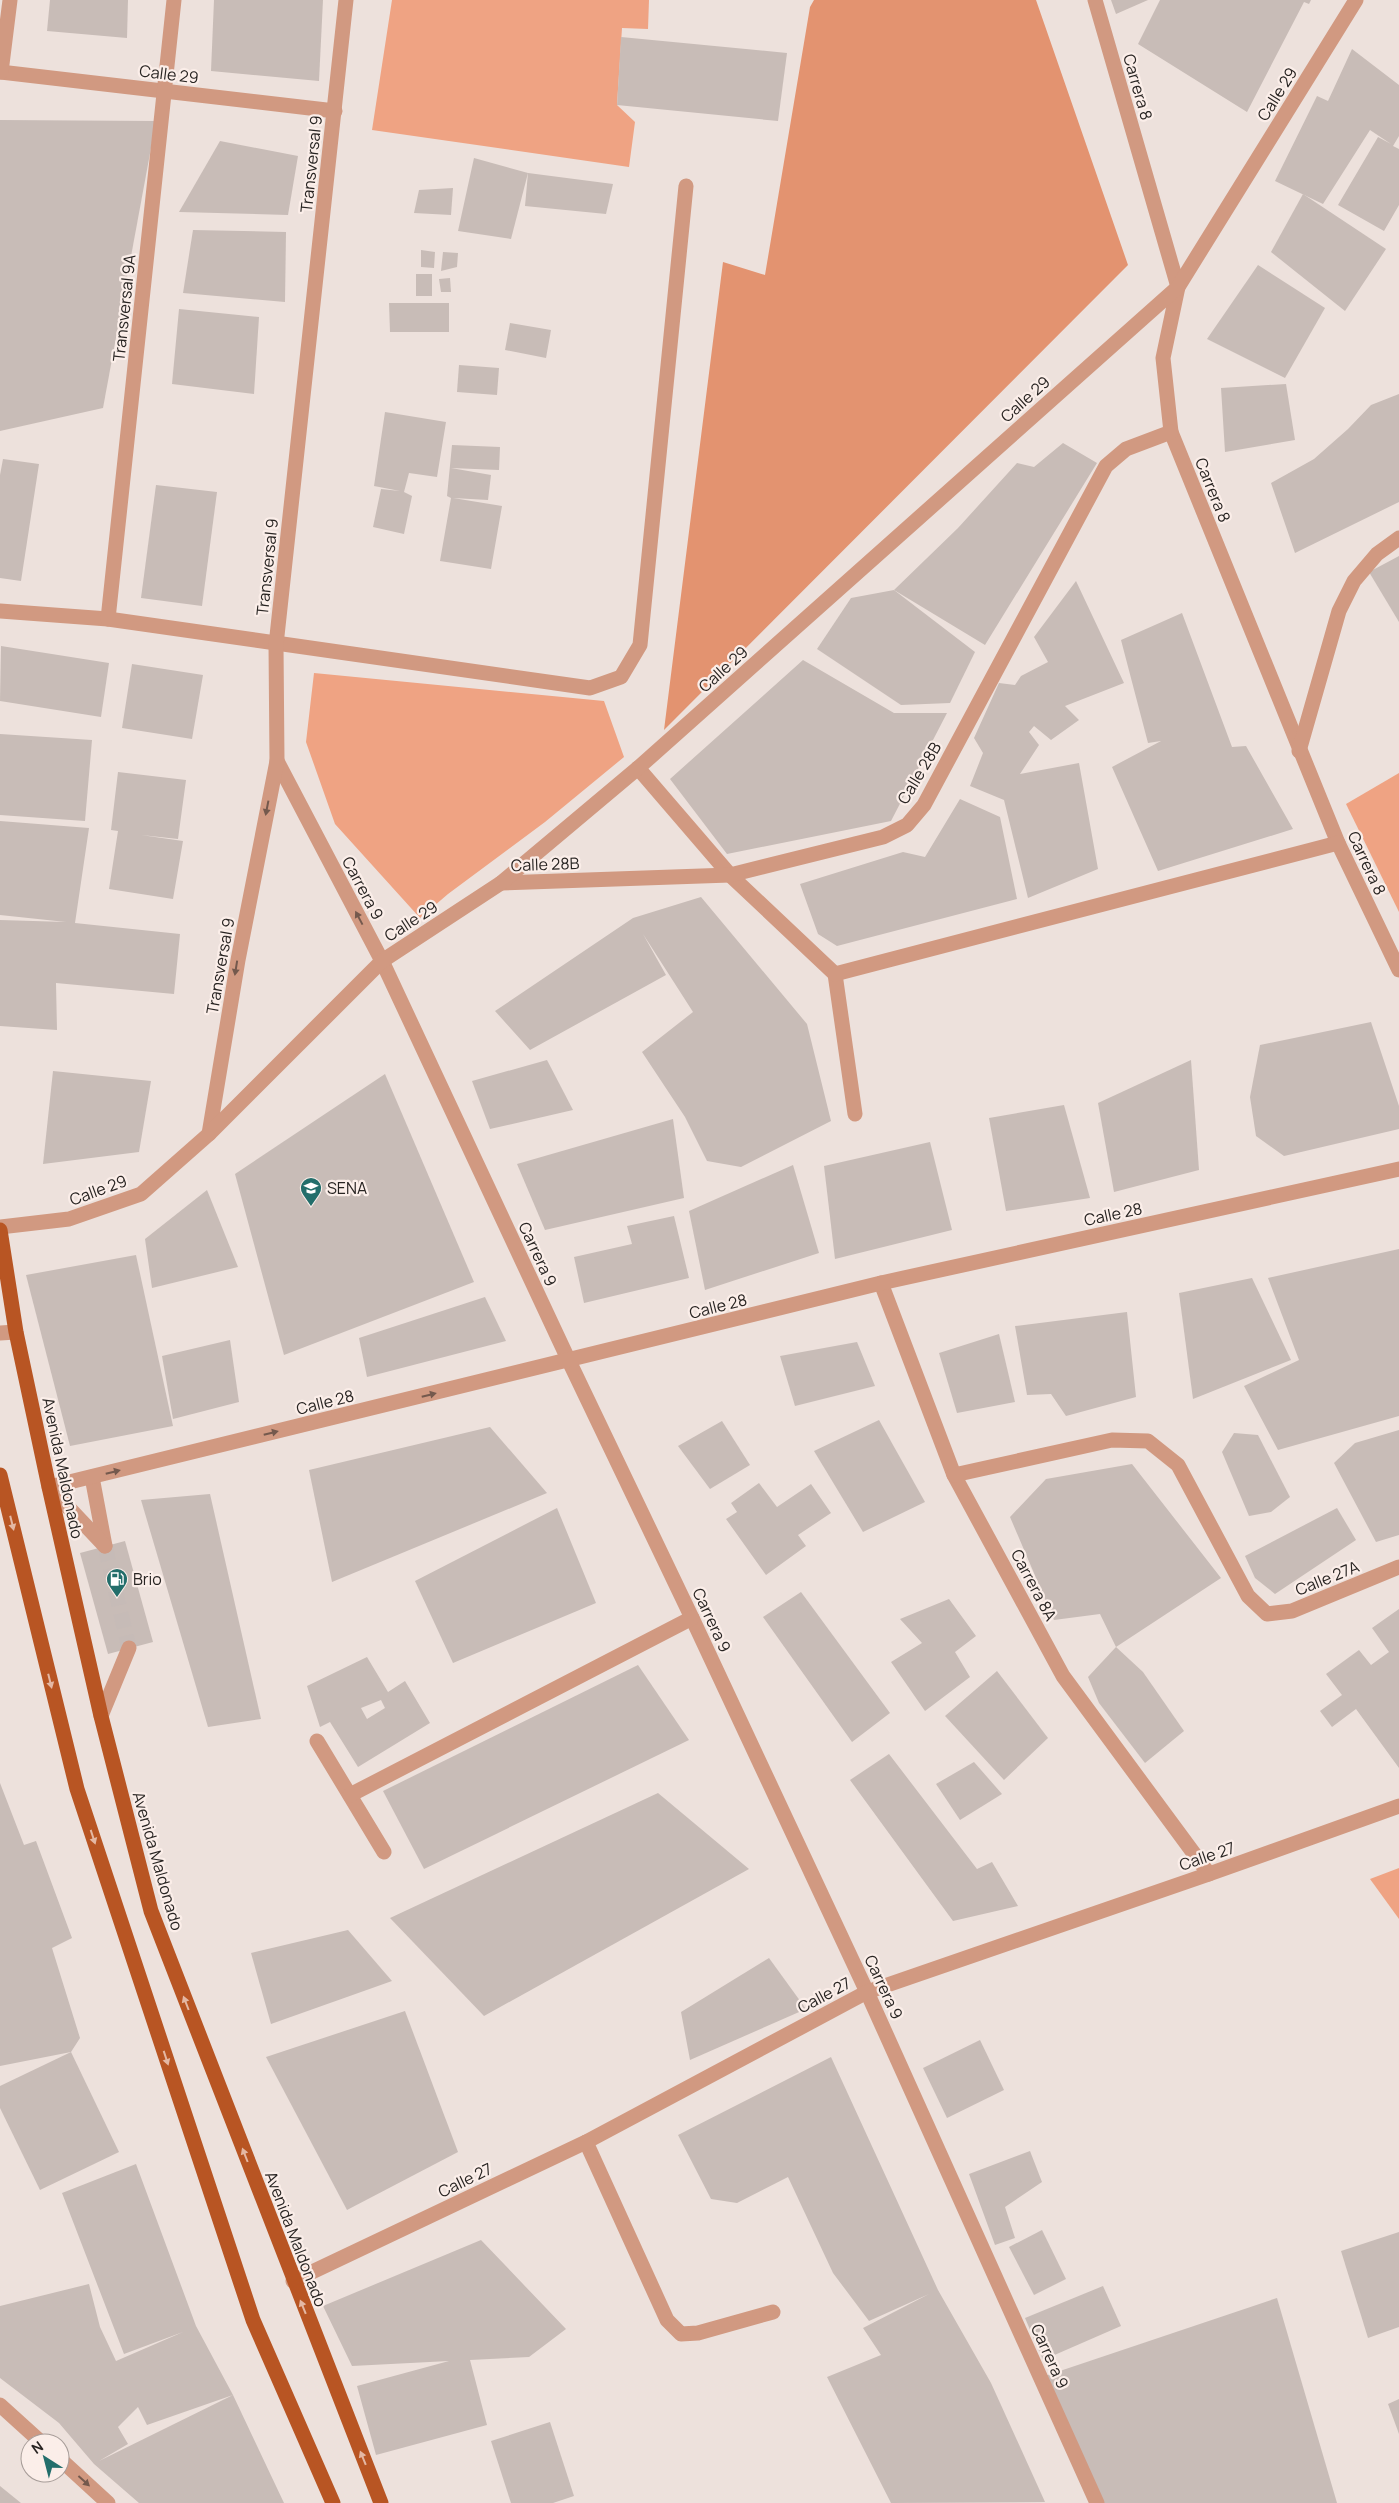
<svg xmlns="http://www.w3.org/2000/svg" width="1399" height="2503" font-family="Manrope,sans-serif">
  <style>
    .green { fill: #efa383 }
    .forest { fill: #e39370 }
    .building { fill: #c8bcb7; fill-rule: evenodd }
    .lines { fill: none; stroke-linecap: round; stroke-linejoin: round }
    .minor-tunnel { stroke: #c6bbb7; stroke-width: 15; stroke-dasharray: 15 8; stroke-linecap: butt }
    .minor { stroke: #d19981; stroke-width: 15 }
    .major { stroke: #b85523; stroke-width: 15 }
    .oneway { fill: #74594d }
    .oneway2 { fill: #e4b8a4 }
    .labels { text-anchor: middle; stroke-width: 4.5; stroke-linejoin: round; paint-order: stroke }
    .street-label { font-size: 16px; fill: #282422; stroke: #fbeee9 }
    .poi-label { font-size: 16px; fill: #282422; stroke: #fbeee9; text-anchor: start }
  </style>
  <rect width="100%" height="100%" fill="#ede1dc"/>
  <!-- green -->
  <g class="green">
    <path d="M392,0H649L648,29L622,28L617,105L635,122L629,167L372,130Z"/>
    <path d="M314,673L604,701L624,757L545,822L448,894L420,918L335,824L306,742Z"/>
    <path d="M1399,773V912L1346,804Z"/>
    <path d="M1399,1868V1919L1370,1879Z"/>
  </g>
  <!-- forest -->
  <path class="forest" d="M814,0H1036L1128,265L664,730L723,262L765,275L810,7Z"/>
  <!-- building -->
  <g class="building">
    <path d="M50,0H128L127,38L47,31Z"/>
    <path d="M214,0H323L319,81L211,71Z"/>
    <path d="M1111,0H1148L1116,14Z"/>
    <path d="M1160,0H1311L1309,4L1304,2L1247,112L1138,44Z"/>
    <path d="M621,37L787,53L778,121L617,105Z"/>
    <path d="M1352,49L1399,85V136L1393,146L1399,149V205L1384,231L1338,205L1378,137L1391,144L1370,130L1323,204L1275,181L1317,96L1328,101Z"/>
    <path d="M0,120L156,121L103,408L0,431Z"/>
    <path d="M220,141L298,156L288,215L179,212Z"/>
    <path d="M474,158L528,173L511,239L458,231Z"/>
    <path d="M528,173L613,184L606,214L525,206Z"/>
    <path d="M453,188L451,215L414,213L419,190Z"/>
    <path d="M1303,194L1386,249L1345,311L1271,252Z"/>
    <path d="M193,230L286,232L285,302L183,293Z"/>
    <path d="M421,250L435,252L434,268L421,267Z"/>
    <path d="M443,252L458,253L457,267L441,271Z"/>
    <path d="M1258,265L1325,308L1285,378L1207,339Z"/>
    <rect x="416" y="274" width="16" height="22"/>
    <path d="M450,278L451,292H441L439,279Z"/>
    <path d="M389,303H449V332H390Z"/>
    <path d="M179,309L259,317L254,394L172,384Z"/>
    <path d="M510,323L551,330L546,358L505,350Z"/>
    <path d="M459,365L499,368L497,395L457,392Z"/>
    <path d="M1286,384L1295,440L1225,452L1221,388Z"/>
    <path d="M1399,394V502L1295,553L1271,483L1314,459L1348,429L1371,405Z"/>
    <path d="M385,412L446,422L437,477L409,473L404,492L412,496L404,534L373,527L381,489L400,491L374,486Z"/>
    <path d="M1063,443L1097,463L985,645L894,590L958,528L1017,463L1034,467Z"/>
    <path d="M452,445L500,447L499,470L451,468L491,475L488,500L453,498L502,506L491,569L440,561L451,498L447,496Z"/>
    <path d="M3,459L39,464L21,581L0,578V475Z"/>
    <path d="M156,485L217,492L202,606L141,598Z"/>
    <path d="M1399,556V622L1369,572Z"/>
    <path d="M1076,581L1124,683L1065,706L1079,720L1051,740L1034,726L1029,732L1039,745L1020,774L1079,763L1098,869L1028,898L1004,800L970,786L983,753L974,738L999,683L1015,685L1021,676L1048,662L1034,637Z"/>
    <path d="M894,590L975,652L950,703L901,705L817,649L851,598Z"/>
    <path d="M1182,613L1232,747L1246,746L1293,829L1158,871L1112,767L1161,741L1148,743L1121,640Z"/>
    <path d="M1,646L109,663L101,717L0,701Z"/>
    <path d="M803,660L894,713H947L891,821L727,854L670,779Z"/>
    <path d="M132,664L203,675L192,739L122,728Z"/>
    <path d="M0,734L92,740L85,821L0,815Z"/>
    <path d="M118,772L186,780L178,839L141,835L183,841L173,899L109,889L118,831L111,830Z"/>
    <path d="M960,799L1000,817L1017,899L837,946L818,934L800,884L903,852L925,857Z"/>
    <path d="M0,821L89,828L75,923L180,934L174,994L56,983L57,1030L0,1026V920L66,922L0,915Z"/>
    <path d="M701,897L807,1024L831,1121L741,1167L707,1161L685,1117L642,1052L693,1012L643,934L666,975L530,1050L495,1011L633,918Z"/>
    <path d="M1371,1022L1399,1106V1129L1284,1156L1256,1136L1250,1097L1260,1045Z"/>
    <path d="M547,1060L573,1110L490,1129L472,1081Z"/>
    <path d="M1191,1060L1199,1170L1114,1192L1098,1103Z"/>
    <path d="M53,1071L151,1081L139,1152L43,1164Z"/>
    <path d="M385,1074L474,1282L284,1355L235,1174Z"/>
    <path d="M1064,1105L1090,1198L1006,1211L989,1118Z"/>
    <path d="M673,1119L684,1198L545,1230L517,1164Z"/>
    <path d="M930,1142L952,1230L835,1259L824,1166Z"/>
    <path d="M793,1165L819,1253L705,1290L689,1211Z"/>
    <path d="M207,1190L238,1267L152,1288L145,1239Z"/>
    <path d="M674,1216L689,1278L584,1303L574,1257L632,1244L627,1226Z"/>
    <path d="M1399,1249V1416L1278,1450L1244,1386L1299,1360L1268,1278Z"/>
    <path d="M136,1255L173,1426L70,1446L26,1275Z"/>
    <path d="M1252,1278L1291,1360L1193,1399L1179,1293Z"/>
    <path d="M485,1297L506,1341L367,1377L359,1338Z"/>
    <path d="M1127,1312L1136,1397L1066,1416L1051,1394L1027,1395L1015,1326Z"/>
    <path d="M999,1334L1015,1402L957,1413L939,1353Z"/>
    <path d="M230,1340L239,1402L173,1419L162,1356Z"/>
    <path d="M857,1342L875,1386L795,1406L780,1356Z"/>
    <path d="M879,1420L925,1502L863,1532L814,1451Z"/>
    <path d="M722,1421L750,1465L710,1489L678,1446Z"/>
    <path d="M490,1427L547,1493L332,1582L309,1470Z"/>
    <path d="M1399,1430V1535L1376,1542L1334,1463L1355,1443Z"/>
    <path d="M1234,1433L1258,1435L1290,1497L1271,1512L1249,1516L1222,1452Z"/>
    <path d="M1132,1464L1221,1578L1116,1647L1100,1614L1054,1620L1010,1517L1046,1479Z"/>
    <path d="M759,1483L777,1507L811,1484L831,1513L798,1535L806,1546L766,1575L726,1519L737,1512L731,1503Z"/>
    <path d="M210,1494L261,1719L208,1727L141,1500Z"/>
    <path d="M557,1508L596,1603L453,1663L415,1581Z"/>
    <path d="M1337,1508L1356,1540L1275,1594L1255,1578L1245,1556Z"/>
    <path d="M125,1541L153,1642L108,1654L80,1553Z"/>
    <path d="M801,1592L890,1713L852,1742L763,1617Z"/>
    <path d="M949,1599L976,1636L955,1652L970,1677L925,1711L891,1662L922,1643L900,1619Z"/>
    <path d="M1399,1609V1768L1356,1709L1332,1727L1320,1711L1342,1695L1326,1674L1359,1650L1371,1665L1389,1652L1372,1628Z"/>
    <path d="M1116,1647L1143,1672L1184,1731L1145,1763L1099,1703L1088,1677Z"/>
    <path d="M367,1657L388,1692L405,1681L430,1723L358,1767L330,1722L320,1727L307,1686ZM381,1700L385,1708L367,1719L361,1708Z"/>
    <path d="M638,1665L689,1740L424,1869L383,1791Z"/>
    <path d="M997,1671L1048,1738L1004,1780L945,1716Z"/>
    <path d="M889,1754L977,1869L992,1862L1018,1906L953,1921L850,1780Z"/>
    <path d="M974,1762L1002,1794L960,1820L936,1784Z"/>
    <path d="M0,1783L24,1845L36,1841L72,1938L52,1948L80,2038L71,2052L0,2066Z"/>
    <path d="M658,1793L749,1869L484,2016L390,1918Z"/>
    <path d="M348,1930L392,1981L271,2024L251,1953Z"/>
    <path d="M769,1958L806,2009L690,2060L681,2012Z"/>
    <path d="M405,2011L458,2152L347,2210L266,2057Z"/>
    <path d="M980,2040L1004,2090L947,2118L923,2068Z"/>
    <path d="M71,2052L119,2152L40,2190L0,2108V2086Z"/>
    <path d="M831,2057L938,2290L991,2383L1045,2502L891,2503L827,2377L881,2355L863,2328L929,2294L869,2321L833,2273L788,2177L737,2203L711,2199L678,2135Z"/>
    <path d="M1030,2151L1042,2182L1005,2207L1015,2238L995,2245L969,2174Z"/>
    <path d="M136,2164L196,2326L233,2395L147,2425L138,2407L118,2427L128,2444L99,2461L233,2395L284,2503H139L94,2464L59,2423L0,2378V2306L89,2284L100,2327L116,2361L183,2332L124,2354L62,2193Z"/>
    <path d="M1042,2230L1066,2279L1034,2295L1009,2247Z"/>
    <path d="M1399,2232V2327L1368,2338L1341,2251Z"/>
    <path d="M481,2240L566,2329L529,2357L470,2360L487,2425L376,2455L357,2386L449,2361L352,2366L323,2306Z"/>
    <path d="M1103,2286L1121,2326L1043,2360L1025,2318Z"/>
    <path d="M1277,2298L1337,2503H1101L1045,2376Z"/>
    <path d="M1399,2399V2434L1388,2404Z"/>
    <path d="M550,2422L574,2496L553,2503H511L491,2441Z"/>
    <path d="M0,2486L21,2503H0Z"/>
  </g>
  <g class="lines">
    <!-- minor-tunnel -->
    <path class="minor-tunnel" d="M105,1546L129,1648"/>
    <!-- minor -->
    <g class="minor">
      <path d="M1095,0L1178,287L1163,358L1171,432L1338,843L1399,970"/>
      <path d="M0,72L335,111"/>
      <path d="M1,72L10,0"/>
      <path d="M0,611L108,619L590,688L621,677L640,645L686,186"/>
      <path d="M108,619L174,0"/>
      <path d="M1299,751L1339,611L1354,581L1377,554L1399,538"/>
      <path d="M277,761L382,961L569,1361L692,1618L867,1992L1097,2503"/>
      <path d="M638,768L730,875L835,974L855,1114"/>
      <path d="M501,883L730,875L883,837L907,825L924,805L1106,466L1126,449L1171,432"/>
      <path d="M835,974L1338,843"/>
      <path d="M209,1134L238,960L277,761L276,645L346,0"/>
      <path d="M0,1227L69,1219L141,1194L209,1134L382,961L501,883L638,768L1178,287L1356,0"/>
      <path d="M881,1283L954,1475L1063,1676L1209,1874"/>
      <path d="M0,1333L16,1332"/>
      <path d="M954,1475L1112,1440L1148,1441L1178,1465L1248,1596L1267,1614L1292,1611L1399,1567"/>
      <path d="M92,1477L105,1546"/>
      <path d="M105,1546L49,1487L881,1283L1399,1169"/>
      <path d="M101,1716L129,1648"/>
      <path d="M317,1741L384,1852"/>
      <path d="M350,1795L692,1618"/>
      <path d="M586,2142L667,2320L681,2334L698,2333L773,2312"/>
      <path d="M293,2281L586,2142L867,1992L1209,1874L1399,1806"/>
      <path d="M0,2405L42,2443"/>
      <path d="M60,2459L108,2503"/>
    </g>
    <!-- major -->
    <g class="major">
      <path d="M0,1230L16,1332L49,1487L101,1716L151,1911L381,2503"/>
      <path d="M0,1475L77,1789L253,2320L333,2503"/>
    </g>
  </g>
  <!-- one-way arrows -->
  <defs><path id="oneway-solid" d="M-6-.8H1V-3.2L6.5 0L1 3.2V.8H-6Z" transform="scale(1.25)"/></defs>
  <g class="oneway">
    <use href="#oneway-solid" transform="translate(267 808) rotate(101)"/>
    <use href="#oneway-solid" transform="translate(359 918) rotate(-118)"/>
    <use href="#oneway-solid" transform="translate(236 968) rotate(99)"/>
    <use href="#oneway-solid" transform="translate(429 1395) rotate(-14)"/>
    <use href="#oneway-solid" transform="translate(271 1433) rotate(-14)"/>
    <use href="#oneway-solid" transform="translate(113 1472) rotate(-14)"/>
    <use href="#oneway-solid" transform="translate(84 2481) rotate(42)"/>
  </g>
  <g class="oneway2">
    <use href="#oneway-solid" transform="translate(12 1523) rotate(76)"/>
    <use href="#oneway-solid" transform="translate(50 1681) rotate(76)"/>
    <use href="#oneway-solid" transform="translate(93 1837) rotate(72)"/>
    <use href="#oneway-solid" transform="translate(186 2003) rotate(-111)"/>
    <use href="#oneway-solid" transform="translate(166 2058) rotate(72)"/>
    <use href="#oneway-solid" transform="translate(245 2155) rotate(-111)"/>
    <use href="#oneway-solid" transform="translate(303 2307) rotate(-112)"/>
    <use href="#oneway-solid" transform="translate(363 2458) rotate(-112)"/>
  </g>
  <!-- icons -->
  <defs>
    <g id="university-pin" transform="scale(1.125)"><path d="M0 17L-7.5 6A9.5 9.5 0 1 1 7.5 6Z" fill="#236e6b" stroke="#fbeee9"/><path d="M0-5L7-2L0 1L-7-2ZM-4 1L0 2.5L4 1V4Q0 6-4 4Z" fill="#fff"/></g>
    <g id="fuel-pin" transform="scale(1.125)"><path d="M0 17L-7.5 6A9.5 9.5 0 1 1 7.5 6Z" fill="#236e6b" stroke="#fbeee9"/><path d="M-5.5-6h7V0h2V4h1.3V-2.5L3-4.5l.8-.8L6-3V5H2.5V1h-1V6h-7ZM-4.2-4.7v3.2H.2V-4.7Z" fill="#fff"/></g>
  </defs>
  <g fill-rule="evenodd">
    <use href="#university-pin" x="311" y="1188"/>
    <use href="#fuel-pin" x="117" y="1579"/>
  </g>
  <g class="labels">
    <!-- street labels -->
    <g class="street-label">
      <text transform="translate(169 74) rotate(7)" y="6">Calle 29</text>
      <text transform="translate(1138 87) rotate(74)" y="6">Carrera 8</text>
      <text transform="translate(1277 94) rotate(-58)" y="6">Calle 29</text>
      <text transform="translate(311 164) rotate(-84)" y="6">Transversal 9</text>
      <text transform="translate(124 308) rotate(-84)" y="6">Transversal 9A</text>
      <text transform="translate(1025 399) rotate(-42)" y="6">Calle 29</text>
      <text transform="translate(1213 490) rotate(68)" y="6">Carrera 8</text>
      <text transform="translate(267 567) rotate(-84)" y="6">Transversal 9</text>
      <text transform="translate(723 669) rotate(-42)" y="6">Calle 29</text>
      <text transform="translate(919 773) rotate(-59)" y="6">Calle 28B</text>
      <text transform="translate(1367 863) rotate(65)" y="6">Carrera 8</text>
      <text transform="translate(545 864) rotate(-2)" y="6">Calle 28B</text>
      <text transform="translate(363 888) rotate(62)" y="6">Carrera 9</text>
      <text transform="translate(411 921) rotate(-33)" y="6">Calle 29</text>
      <text transform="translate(220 966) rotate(-80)" y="6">Transversal 9</text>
      <text transform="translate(98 1190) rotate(-20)" y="6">Calle 29</text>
      <text transform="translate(1113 1214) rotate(-12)" y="6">Calle 28</text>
      <text transform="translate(538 1254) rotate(65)" y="6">Carrera 9</text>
      <text transform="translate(718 1306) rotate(-14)" y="6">Calle 28</text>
      <text transform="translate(325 1402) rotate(-14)" y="6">Calle 28</text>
      <text transform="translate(63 1468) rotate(78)" y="6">Avenida Maldonado</text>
      <text transform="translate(1327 1578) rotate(-22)" y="6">Calle 27A</text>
      <text transform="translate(1034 1585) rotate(62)" y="6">Carrera 8A</text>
      <text transform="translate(712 1620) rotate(65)" y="6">Carrera 9</text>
      <text transform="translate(1207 1856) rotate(-19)" y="6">Calle 27</text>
      <text transform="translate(158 1861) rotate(74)" y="6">Avenida Maldonado</text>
      <text transform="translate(884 1987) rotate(65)" y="6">Carrera 9</text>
      <text transform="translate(824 1995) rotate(-28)" y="6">Calle 27</text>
      <text transform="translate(465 2180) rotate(-26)" y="6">Calle 27</text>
      <text transform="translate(296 2239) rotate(69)" y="6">Avenida Maldonado</text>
      <text transform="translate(1050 2356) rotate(66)" y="6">Carrera 9</text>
    </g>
    <!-- poi labels -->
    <g class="poi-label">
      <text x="327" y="1194">SENA</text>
      <text x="133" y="1585">Brio</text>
    </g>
  </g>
  <!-- north arrow -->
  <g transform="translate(45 2458) rotate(324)"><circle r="24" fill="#fbeee9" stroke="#a79d99"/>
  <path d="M0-4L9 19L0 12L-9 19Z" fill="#236e6b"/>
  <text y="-8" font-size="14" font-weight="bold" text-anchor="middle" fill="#282422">N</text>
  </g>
</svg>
